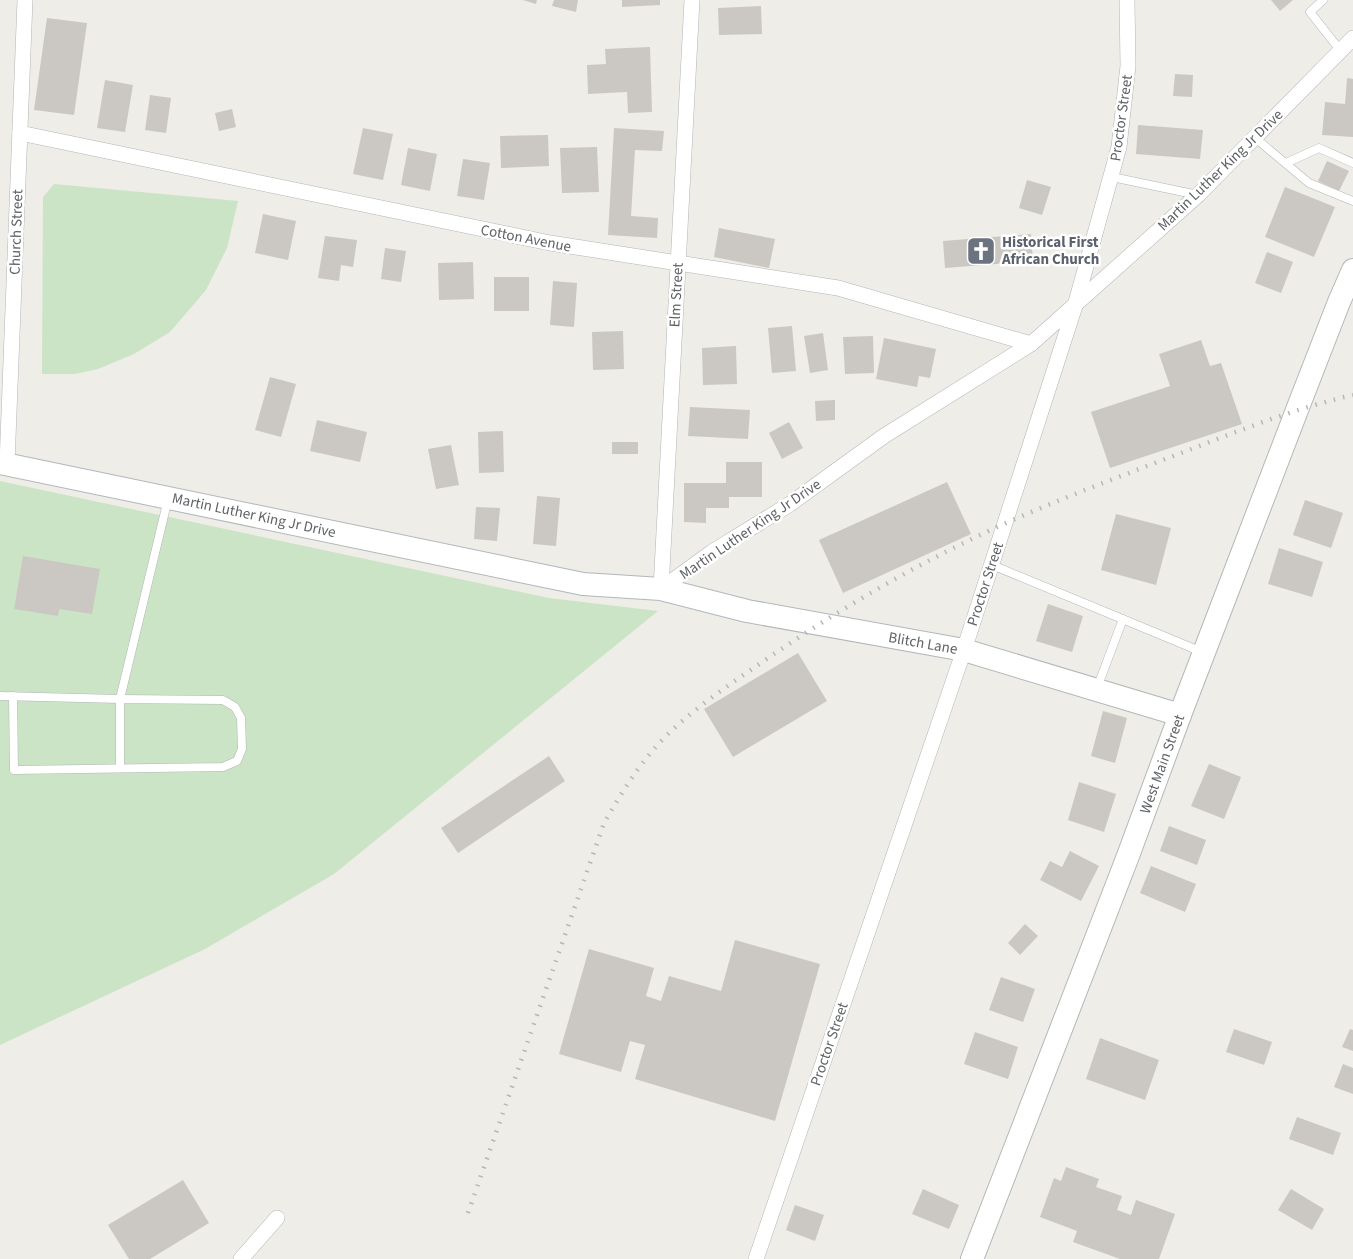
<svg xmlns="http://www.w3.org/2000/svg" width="1353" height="1259" font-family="'Source Sans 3',sans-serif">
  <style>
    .green { fill: #cbe4c6 }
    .building { fill: #cbc8c4 }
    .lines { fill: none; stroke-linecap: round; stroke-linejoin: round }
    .lane-casing { stroke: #b2b5b8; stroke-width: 9 }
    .street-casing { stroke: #b2b5b8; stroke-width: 16 }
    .secondary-casing { stroke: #b3b7ba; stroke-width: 24 }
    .lane { stroke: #fff; stroke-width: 8 }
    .street { stroke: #fff; stroke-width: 15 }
    .secondary { stroke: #fff; stroke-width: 22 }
    .rail { stroke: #b5b6b6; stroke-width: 4.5; stroke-dasharray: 1.5 8; stroke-linecap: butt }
    .labels { text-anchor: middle; stroke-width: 5; stroke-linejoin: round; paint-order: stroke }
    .street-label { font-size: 15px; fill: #5f6366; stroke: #fff }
    .worship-label { font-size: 15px; font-weight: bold; fill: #5b616d; stroke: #fff; text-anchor: start }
  </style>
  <rect width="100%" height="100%" fill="#efede7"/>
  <!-- green -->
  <g class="green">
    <path d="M54,184L238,201L227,248L206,290L170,332L134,354L98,369L75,374H42L43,197Z"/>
    <path d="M0,481L549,598L658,611L334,874L205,949L0,1045Z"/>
  </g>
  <!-- building -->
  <g class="building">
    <path d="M523,0H537L536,4Z"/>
    <path d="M554,0H578L576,12L552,6Z"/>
    <path d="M622,0H660V5L622,7Z"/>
    <path d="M1271,0H1293L1280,11Z"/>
    <path d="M761,6L762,34L719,35L718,8Z"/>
    <path d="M47,18L87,23L74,115L34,110Z"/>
    <path d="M650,47L652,112L628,113L627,92L588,94L587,65L606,64L605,49Z"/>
    <path d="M1175,74L1193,75L1192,97L1173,96Z"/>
    <path d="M1347,78L1353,79V137L1322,135L1325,102L1345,104Z"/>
    <path d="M105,80L133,85L125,132L97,128Z"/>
    <path d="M150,95L171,98L166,133L145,130Z"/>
    <path d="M232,109L236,127L219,131L215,113Z"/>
    <path d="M1138,125L1203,130L1200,159L1136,154Z"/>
    <path d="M363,128L393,134L383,180L353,174Z"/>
    <path d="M614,128L664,131L662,151L635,150L631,216L658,218L657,238L608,235Z"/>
    <path d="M548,135L549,166L501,168L500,136Z"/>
    <path d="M597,147L599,192L562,193L560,148Z"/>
    <path d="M408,148L437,154L430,191L401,185Z"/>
    <path d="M463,159L490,163L484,200L457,196Z"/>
    <path d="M1327,161L1349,171L1339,191L1318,181Z"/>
    <path d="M1027,180L1051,187L1042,215L1019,208Z"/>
    <path d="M1285,187L1335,207L1314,257L1265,237Z"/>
    <path d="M263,214L296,221L288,260L255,253Z"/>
    <path d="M719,228L775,239L769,268L714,257Z"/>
    <path d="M1031,234L1033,261L945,268L943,241Z"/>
    <path d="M325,236L357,240L353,267L341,265L339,281L318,278Z"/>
    <path d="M385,248L406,251L401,282L381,279Z"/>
    <path d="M1267,252L1293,262L1281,293L1255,283Z"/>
    <path d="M473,262L474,299L439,300L438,263Z"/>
    <rect x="494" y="277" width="35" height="34"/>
    <path d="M553,281L577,283L574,327L550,325Z"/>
    <path d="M792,326L796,371L772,373L768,328Z"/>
    <path d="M623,331L624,369L593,370L592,332Z"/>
    <path d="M823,333L828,370L810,373L804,336Z"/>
    <path d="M873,336L874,373L845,374L843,337Z"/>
    <path d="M884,338L936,349L930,378L919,376L917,387L876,379Z"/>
    <path d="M1201,340L1210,366L1221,363L1242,424L1110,468L1091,412L1170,386L1159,354Z"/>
    <path d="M736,346L737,384L703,385L702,348Z"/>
    <path d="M270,377L296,384L281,437L255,430Z"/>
    <path d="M835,400V420L816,421L815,401Z"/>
    <path d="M690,407L750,410L748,439L688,436Z"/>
    <path d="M317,420L367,432L360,462L310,451Z"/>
    <path d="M789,422L803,448L782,459L769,433Z"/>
    <path d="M503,431L504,472L479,473L478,432Z"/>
    <rect x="612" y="442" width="26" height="12"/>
    <path d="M451,445L459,485L436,489L428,449Z"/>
    <path d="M726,462H762V497H729V508H706V523L684,522V483H726Z"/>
    <path d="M947,482L971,534L843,593L819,540Z"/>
    <path d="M537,496L560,498L556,546L533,544Z"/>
    <path d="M1305,500L1343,513L1331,548L1293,535Z"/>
    <path d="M476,507L500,508L497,541L474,539Z"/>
    <path d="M1116,514L1171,528L1156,585L1101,570Z"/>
    <path d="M1279,548L1323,562L1312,597L1268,584Z"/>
    <path d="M23,556L100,569L92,614L59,609L58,616L14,609Z"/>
    <path d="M1048,604L1083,616L1072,652L1036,641Z"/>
    <path d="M798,653L827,701L733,757L704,709Z"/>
    <path d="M1103,711L1127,718L1115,763L1091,756Z"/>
    <path d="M549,756L565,781L458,853L441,828Z"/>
    <path d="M1209,764L1241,777L1224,819L1191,806Z"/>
    <path d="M1079,782L1116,794L1104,832L1068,820Z"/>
    <path d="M1169,826L1206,840L1197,865L1160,851Z"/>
    <path d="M1070,851L1099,866L1081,901L1040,880L1050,861L1062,867Z"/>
    <path d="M1151,866L1196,884L1185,912L1140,893Z"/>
    <path d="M1025,924L1038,936L1020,955L1008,943Z"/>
    <path d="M735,940L820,964L775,1121L635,1079L645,1045L630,1041L621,1072L559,1054L589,949L654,968L646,996L661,1001L669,976L721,991Z"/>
    <path d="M1001,977L1035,989L1023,1022L989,1010Z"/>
    <path d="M1234,1029L1272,1042L1264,1065L1226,1052Z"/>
    <path d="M1350,1029L1353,1030V1051L1342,1047Z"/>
    <path d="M975,1032L1018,1047L1008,1079L964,1064Z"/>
    <path d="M1100,1038L1159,1060L1145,1100L1086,1079Z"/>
    <path d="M1343,1064L1353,1068V1094L1334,1087Z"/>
    <path d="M1297,1117L1341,1133L1333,1155L1289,1139Z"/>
    <path d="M1066,1167L1099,1179L1096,1187L1122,1196L1117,1210L1131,1215L1136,1200L1175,1214L1159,1259H1120L1073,1242L1077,1231L1040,1217L1054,1178L1061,1181Z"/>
    <path d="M183,1180L209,1223L150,1259H129L108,1225Z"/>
    <path d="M923,1189L959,1205L949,1229L912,1214Z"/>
    <path d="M1291,1189L1324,1209L1312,1230L1278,1210Z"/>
    <path d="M795,1205L824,1215L815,1241L786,1230Z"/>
  </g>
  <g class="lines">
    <!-- lane casing -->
    <g class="lane-casing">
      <g id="lane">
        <path d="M1323,0L1310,12L1340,50"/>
        <path d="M1254,137L1309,183L1353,201"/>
        <path d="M1286,163L1319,148L1353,163"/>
        <path d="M1112,177L1198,195"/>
        <path d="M992,565L1202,652"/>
        <path d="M1097,688L1123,619"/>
        <path d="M0,696L120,699L168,499"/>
        <path d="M13,696L14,770L223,767L237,761L242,749L241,718L235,707L223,700L120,699V768"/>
      </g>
    </g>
    <!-- street casing -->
    <g class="street-casing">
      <g id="street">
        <path d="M20,133L550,243L838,288L1031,344"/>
        <path d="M7,464L25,0"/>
        <path d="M661,589L712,552L790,504L884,436L1031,344L1198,195L1353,38"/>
        <path d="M661,589L692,0"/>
        <path d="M241,1259L277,1218"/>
        <path d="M756,1259L964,650L1075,306L1119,147L1128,66L1127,0"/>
      </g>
    </g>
    <!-- secondary casing -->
    <g class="secondary-casing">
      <g id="secondary">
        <path d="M0,463L583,584L661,589L747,611L964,650L1180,715"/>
        <path d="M972,1259L1128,856L1180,715L1297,410L1339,302L1353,270"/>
      </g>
    </g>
    <!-- lane -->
    <use href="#lane" class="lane"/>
    <!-- street -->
    <use href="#street" class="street"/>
    <!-- secondary -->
    <use href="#secondary" class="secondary"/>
    <!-- rail -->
    <path class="rail" d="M468,1213L604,823C622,792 639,764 664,738C695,707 732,683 768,658C834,613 903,572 976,537C1036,508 1098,485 1160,461C1224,437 1287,410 1353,395"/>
  </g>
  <!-- icons -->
  <defs>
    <g id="church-square" transform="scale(1.5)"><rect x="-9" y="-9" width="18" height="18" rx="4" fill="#6b7280" stroke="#fff"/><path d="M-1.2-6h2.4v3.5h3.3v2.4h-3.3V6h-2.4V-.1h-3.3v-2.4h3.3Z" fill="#fff"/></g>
  </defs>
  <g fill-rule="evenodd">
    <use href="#church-square" x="981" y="251"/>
  </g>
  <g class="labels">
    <!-- street labels -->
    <g class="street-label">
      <text transform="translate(1121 118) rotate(-82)" y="5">Proctor Street</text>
      <text transform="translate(1220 170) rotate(-44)" y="5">Martin Luther King Jr Drive</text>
      <text transform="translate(16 232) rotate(-88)" y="5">Church Street</text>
      <text transform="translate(526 238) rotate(11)" y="5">Cotton Avenue</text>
      <text transform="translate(676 295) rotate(-87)" y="5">Elm Street</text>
      <text transform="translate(254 515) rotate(12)" y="5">Martin Luther King Jr Drive</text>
      <text transform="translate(750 529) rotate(-34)" y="5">Martin Luther King Jr Drive</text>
      <text transform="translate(985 584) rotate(-72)" y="5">Proctor Street</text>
      <text transform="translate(923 643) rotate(10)" y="5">Blitch Lane</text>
      <text transform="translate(1162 764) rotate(-70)" y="5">West Main Street</text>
      <text transform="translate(829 1044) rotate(-71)" y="5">Proctor Street</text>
    </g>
    <!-- worship labels -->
    <g class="worship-label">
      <text x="1002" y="247">Historical First<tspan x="1002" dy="17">African Church</tspan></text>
    </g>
  </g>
</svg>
